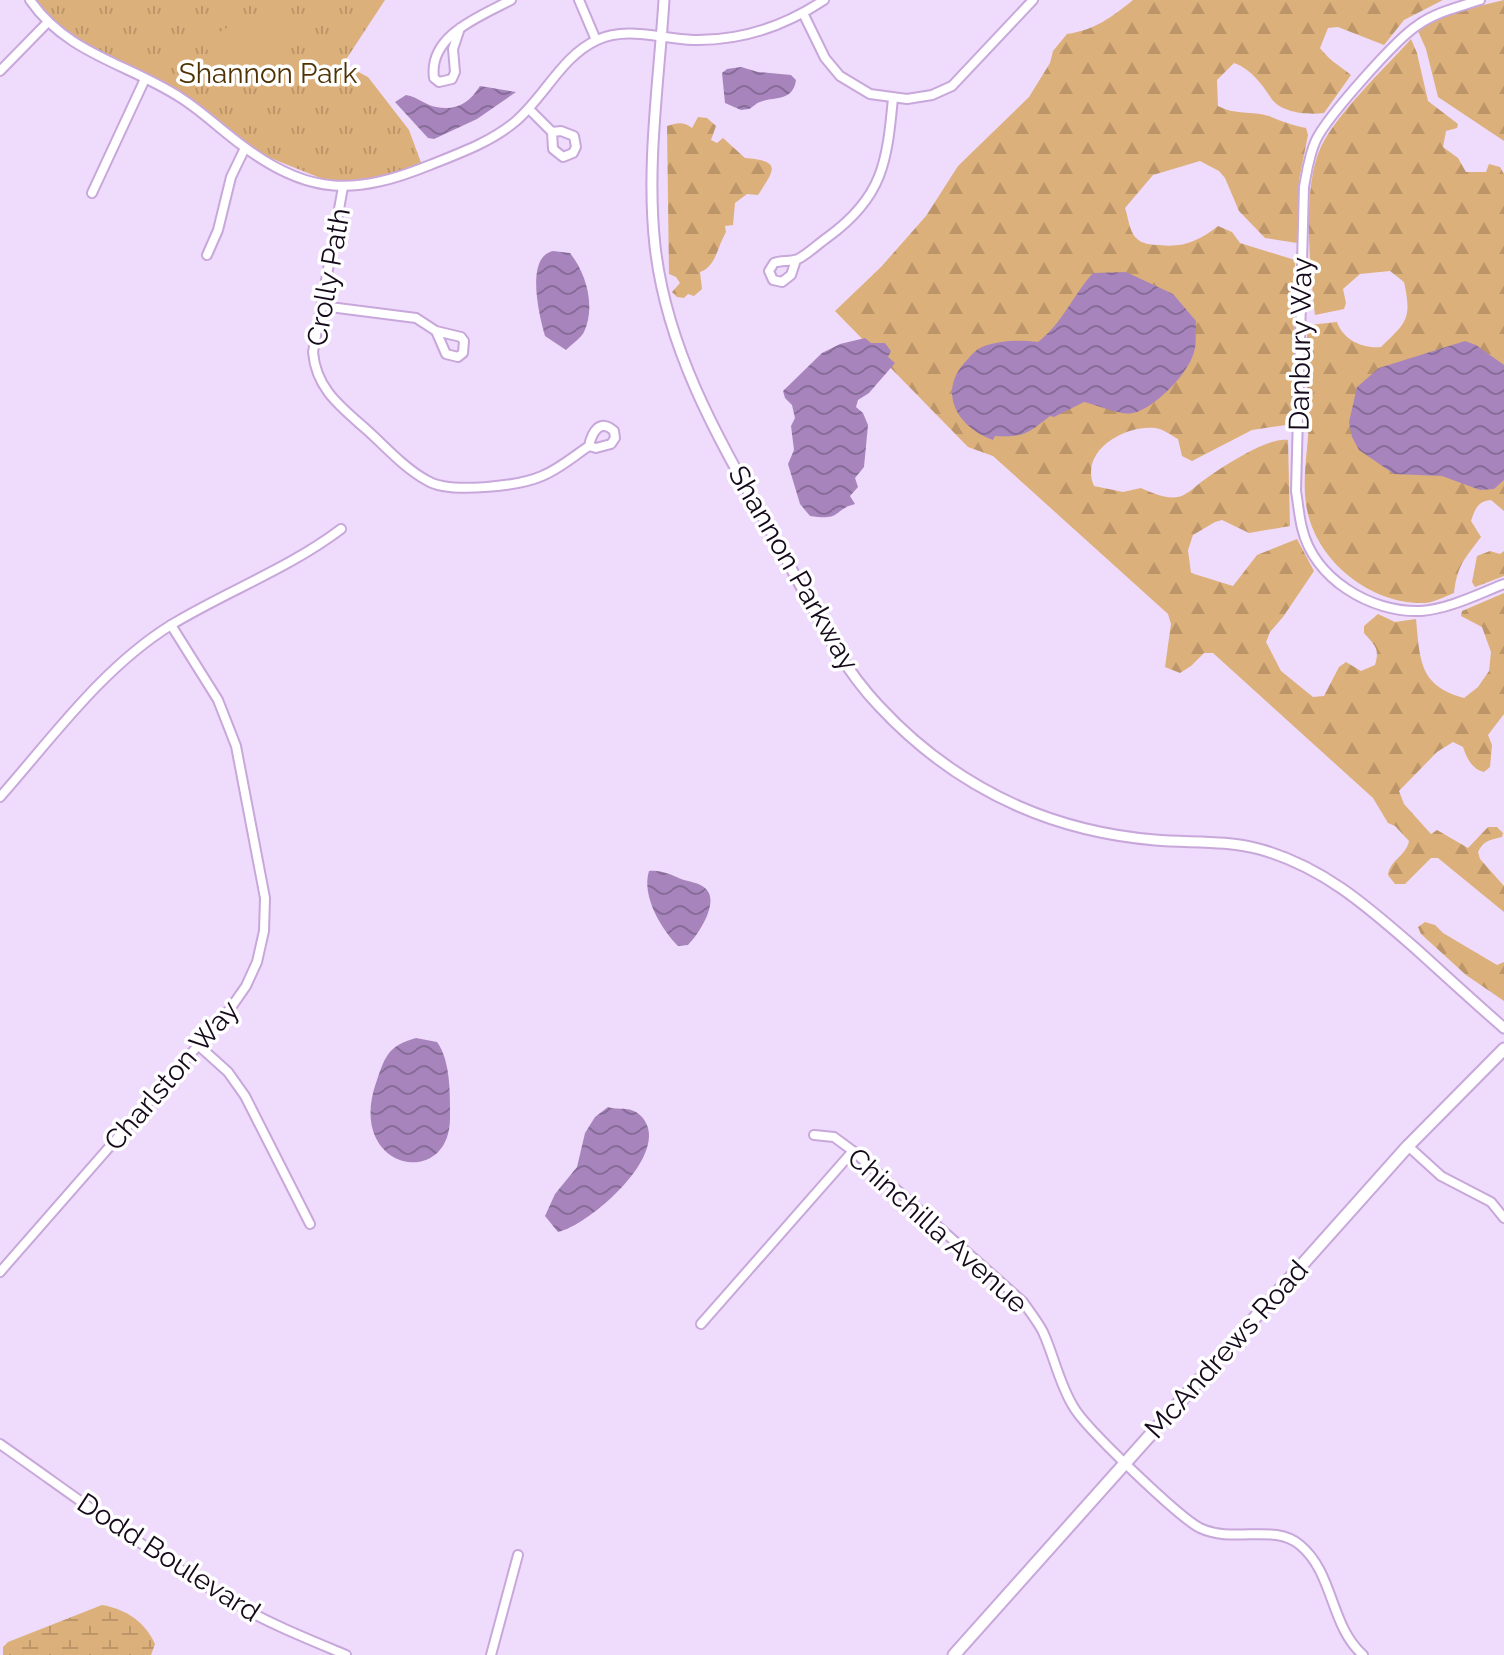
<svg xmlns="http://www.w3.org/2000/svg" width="1504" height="1655" font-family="Raleway,sans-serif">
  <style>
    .grass { fill: url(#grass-tufts) }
    .forest { fill: url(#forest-firs) }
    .wetland { fill: url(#wetland-marsh) }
    .pitch { fill: #dcb07a }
    .water { fill: url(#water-waves) }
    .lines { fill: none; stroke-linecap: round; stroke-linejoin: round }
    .minor-casing { stroke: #c8a7db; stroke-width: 12 }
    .tertiary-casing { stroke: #c8a7db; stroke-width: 13 }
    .secondary-casing { stroke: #c8a7db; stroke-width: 15 }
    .minor { stroke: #fff; stroke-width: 8 }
    .tertiary { stroke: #fff; stroke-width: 9 }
    .secondary { stroke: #fff; stroke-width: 11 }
    .labels { text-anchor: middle; stroke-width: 7; stroke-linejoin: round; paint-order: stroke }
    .park-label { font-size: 28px; fill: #4f3204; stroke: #fff }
    .street-label { font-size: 28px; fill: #15091b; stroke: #fff }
  </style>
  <defs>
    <pattern id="grass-tufts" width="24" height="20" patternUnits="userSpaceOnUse" patternTransform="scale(2)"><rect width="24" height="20" fill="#dcb07a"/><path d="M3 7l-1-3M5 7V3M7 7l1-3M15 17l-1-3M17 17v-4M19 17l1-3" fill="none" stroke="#bc9669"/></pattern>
    <pattern id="forest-firs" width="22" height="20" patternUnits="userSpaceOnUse" patternTransform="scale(2)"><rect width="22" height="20" fill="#dcb07a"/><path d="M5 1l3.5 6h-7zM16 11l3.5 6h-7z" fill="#bc9669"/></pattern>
    <pattern id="wetland-marsh" width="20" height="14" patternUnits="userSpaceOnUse" patternTransform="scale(2)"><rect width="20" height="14" fill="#dcb07a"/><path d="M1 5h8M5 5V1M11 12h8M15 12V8" fill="none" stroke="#bc9669"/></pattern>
    <pattern id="water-waves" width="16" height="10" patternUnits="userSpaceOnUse" patternTransform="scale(2)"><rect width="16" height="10" fill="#a785bc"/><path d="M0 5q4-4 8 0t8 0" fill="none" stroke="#876b98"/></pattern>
  </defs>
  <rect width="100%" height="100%" fill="#efdbfc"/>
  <!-- grass -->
  <path class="grass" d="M31,0H385L343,64L368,77L409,130L423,168L343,187L245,148L193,106L85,51Z"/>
  <!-- forest -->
  <g class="forest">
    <path d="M1133,0H1443L1404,20L1384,45L1338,27L1328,28L1320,48C1332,63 1338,64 1351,75L1324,113C1307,115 1281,113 1271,98C1261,83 1251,69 1234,63L1217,80L1218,106C1234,115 1252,111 1269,116C1281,121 1292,125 1306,128L1308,135L1299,180L1297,243L1265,238L1239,211L1225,178L1219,171L1200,161L1153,175L1125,208C1128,216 1129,231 1136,238C1142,244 1151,245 1159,245C1183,248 1199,241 1218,226L1232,232L1240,243L1295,260L1293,424L1252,430L1192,461L1182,456L1178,439C1171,435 1163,429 1155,428C1124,425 1079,451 1094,486L1123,492L1141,488C1152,493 1165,499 1178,497C1188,495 1195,486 1204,480C1220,468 1269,436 1288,440L1290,526L1249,533L1222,520L1215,522L1193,535L1188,550L1191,573L1233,586L1257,555L1297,539L1314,571L1283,617L1270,632L1266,642L1281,671L1313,697L1324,696L1339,667L1346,662L1361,671L1375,665C1380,648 1375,646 1364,633V626L1378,614L1395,622L1416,619C1420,660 1419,686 1464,698L1478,687L1489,671L1491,652L1482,627L1461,616L1462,611L1504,593V714L1488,735L1492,745L1490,767L1484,772C1472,769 1467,759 1463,747L1453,742L1437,752L1399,791L1404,804L1431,834L1437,830L1468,848L1488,827H1497L1503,833L1502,837C1490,840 1484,840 1478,852L1480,859L1504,886V912L1438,858H1431L1405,884H1395L1388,875C1390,860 1406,856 1409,841L1395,826L1388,823L1373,798L1213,653H1204L1191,666L1180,673L1165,667L1171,624L1168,614L993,456L968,447L835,311L881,267L926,216L958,166L1029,97L1050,63L1053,51L1067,34C1095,30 1112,17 1133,0Z"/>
    <path d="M1504,0V141L1438,97L1426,49L1417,29L1458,11Z"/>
    <path d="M1411,39L1417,53L1428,101L1458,124L1457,128L1446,131L1443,147L1458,158L1466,172H1486L1489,164L1500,167L1504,174V511L1491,500C1478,501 1475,509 1471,521L1481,537C1466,557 1457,565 1454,593C1446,596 1435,602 1425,603C1373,605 1320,564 1308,514C1300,483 1309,448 1309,416C1308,392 1303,347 1309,325L1337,322C1343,340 1363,349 1381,347C1407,322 1412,319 1404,282L1390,271L1360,274L1343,289L1346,303L1344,309L1315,315C1310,270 1302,190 1320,149C1335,115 1385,68 1411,39Z"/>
    <path d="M698,117L707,118L716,126L711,140L717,143L723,138L745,158C782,161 775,169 758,195L747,194L735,203L733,225L725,226L726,232C717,247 716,267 700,272L702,289L694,296L688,294L684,298L677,297L672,292L680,283L676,277L669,274L667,126C677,123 683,121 692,128Z"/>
    <path d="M1490,551L1500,554L1504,551V576L1475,587L1472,582L1477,556Z"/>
    <path d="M1425,922L1435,925L1443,933L1497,965L1504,962V1001L1466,975L1421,934L1418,927Z"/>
  </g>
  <!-- wetland -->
  <path class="wetland" d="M102,1605C126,1609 145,1622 155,1644L151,1655H3V1647L8,1642Z"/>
  <!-- pitch -->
  <path class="pitch" d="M252,22L277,25L298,38L255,89H251L202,45L224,29Z"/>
  <!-- water -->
  <g class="water">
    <path d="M741,67L758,72L791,75L796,80C793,102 775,96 760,102C756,103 753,107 749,109L741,110L725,103L722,73L727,69Z"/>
    <path d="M480,86L516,92L477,119L434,139L428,138L395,102L406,95C418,97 427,106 436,107C457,111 469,103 480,86Z"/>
    <path d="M553,251L570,253C586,273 596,306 584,332C581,338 572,344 566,350L545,336C539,315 525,257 553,251Z"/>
    <path d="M1126,272L1173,294L1196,321C1195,331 1197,343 1194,352C1189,373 1154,409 1133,413C1120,416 1098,405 1084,402L1054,417L1050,416C1028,433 1024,438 995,436L993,440C956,427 936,390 968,359C972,354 977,349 982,347C1001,340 1019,340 1038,342C1062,324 1073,295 1093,273Z"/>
    <path d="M865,338L871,343H885L891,351L888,357L895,363L869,393L858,400L856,407L863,413L868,425L864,467L855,478L858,487L850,496L855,504C832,510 843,521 810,516L800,504L788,464L794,450L791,426L795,418L792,405L785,398L783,391L822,353L840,344Z"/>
    <path d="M1465,341L1476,345L1504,365V480L1494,489L1480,490L1442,476L1394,474L1359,450L1352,437L1349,422L1357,387L1379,368Z"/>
    <path d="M649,871C662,870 669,874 681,879C689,882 698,882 705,888C721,901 698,935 688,945L678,946C662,930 641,896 649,871Z"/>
    <path d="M416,1038L437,1042C451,1061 450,1096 450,1119C449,1191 344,1170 377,1080C386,1054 389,1046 416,1038Z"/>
    <path d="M608,1107C621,1111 631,1105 642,1117C674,1153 588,1226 558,1232L545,1216L555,1194L577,1167L585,1133L595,1117Z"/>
  </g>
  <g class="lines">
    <!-- minor casing -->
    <g class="minor-casing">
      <g id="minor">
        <path d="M30,0C67,54 129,64 181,98C203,112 222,131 243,146C309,196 356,195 430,165C460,153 491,142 516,121C545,96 562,56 597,40C627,26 661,39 693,40C740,41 785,26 824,0"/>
        <path d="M579,0L596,40"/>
        <path d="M1480,0C1459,7 1436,12 1418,25C1396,39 1327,117 1316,140C1309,155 1307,171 1304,187L1296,491C1298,503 1299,516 1302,528C1314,579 1371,613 1421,611C1449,609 1478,594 1504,584"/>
        <path d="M803,13L825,58L840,76L870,94L907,99L932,95L952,86L1033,0"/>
        <path d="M460,28L453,49L455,72L452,79L439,82L434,78C428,35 481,16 511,0"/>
        <path d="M0,71L48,22"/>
        <path d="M529,109L552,132L553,149L563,157L573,153L576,147L574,136L561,131L552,132"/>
        <path d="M343,187L313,352C316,389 341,407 367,430C386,447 405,469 428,481C450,494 519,486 542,476C559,469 574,456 589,446L596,448L611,444L615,438L614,431C600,418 592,432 589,446"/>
        <path d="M92,193L145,79"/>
        <path d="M207,255L218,230L231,177L245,148"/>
        <path d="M796,260L791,275L782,282L773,280L769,271L774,263C781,260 790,262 798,259C808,254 818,244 828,237C883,197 887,162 893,98"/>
        <path d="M322,306L416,318L436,331L446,354L458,357L463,353L464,341L461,337L436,331"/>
        <path d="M0,797C53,737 102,668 171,625C227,591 288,569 341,529"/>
        <path d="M199,1046L228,1072L245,1096L310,1224"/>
        <path d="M814,1135L834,1137L853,1151L1023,1302C1030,1312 1038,1322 1043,1332C1054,1356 1059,1383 1073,1406C1084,1427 1180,1518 1200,1528C1234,1544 1274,1523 1300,1545C1334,1573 1330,1626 1363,1655"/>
        <path d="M1408,1146L1441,1176L1491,1202L1504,1218"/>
        <path d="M0,1272L230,1009L246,986L257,962L264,931L265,898L236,746L218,700L171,625"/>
        <path d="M701,1324L853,1151"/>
        <path d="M0,1444C77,1498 153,1555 234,1603C270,1624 308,1639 346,1655"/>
        <path d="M491,1655L518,1555"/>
      </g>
    </g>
    <!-- tertiary casing -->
    <g class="tertiary-casing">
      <path id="tertiary" d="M664,0C659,81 646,165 655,246C668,361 729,456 784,555C812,606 838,663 879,706C918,748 966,783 1018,806C1061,825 1108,836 1155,840C1190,843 1225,840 1259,849C1322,866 1367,906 1415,948C1445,975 1474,1002 1504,1028"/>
    </g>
    <!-- secondary casing -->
    <g class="secondary-casing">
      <path id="secondary" d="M954,1655L1408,1146L1504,1049"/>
    </g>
    <!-- minor -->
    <use href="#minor" class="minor"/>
    <!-- tertiary -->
    <use href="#tertiary" class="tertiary"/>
    <!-- secondary -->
    <use href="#secondary" class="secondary"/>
  </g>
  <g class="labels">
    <!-- park labels -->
    <g class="park-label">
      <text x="268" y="83">Shannon Park</text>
    </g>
    <!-- street labels -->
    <g class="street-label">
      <text transform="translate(328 277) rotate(-80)" y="10">Crolly Path</text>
      <text transform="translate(1300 344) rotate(-89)" y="10">Danbury Way</text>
      <text transform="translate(794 568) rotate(60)" y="10">Shannon Parkway</text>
      <text transform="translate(171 1075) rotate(-49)" y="10">Charlston Way</text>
      <text transform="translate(938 1230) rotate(42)" y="10">Chinchilla Avenue</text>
      <text transform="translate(1226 1349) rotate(-48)" y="10">McAndrews Road</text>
      <text transform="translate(169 1557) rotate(33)" y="10">Dodd Boulevard</text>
    </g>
  </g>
</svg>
